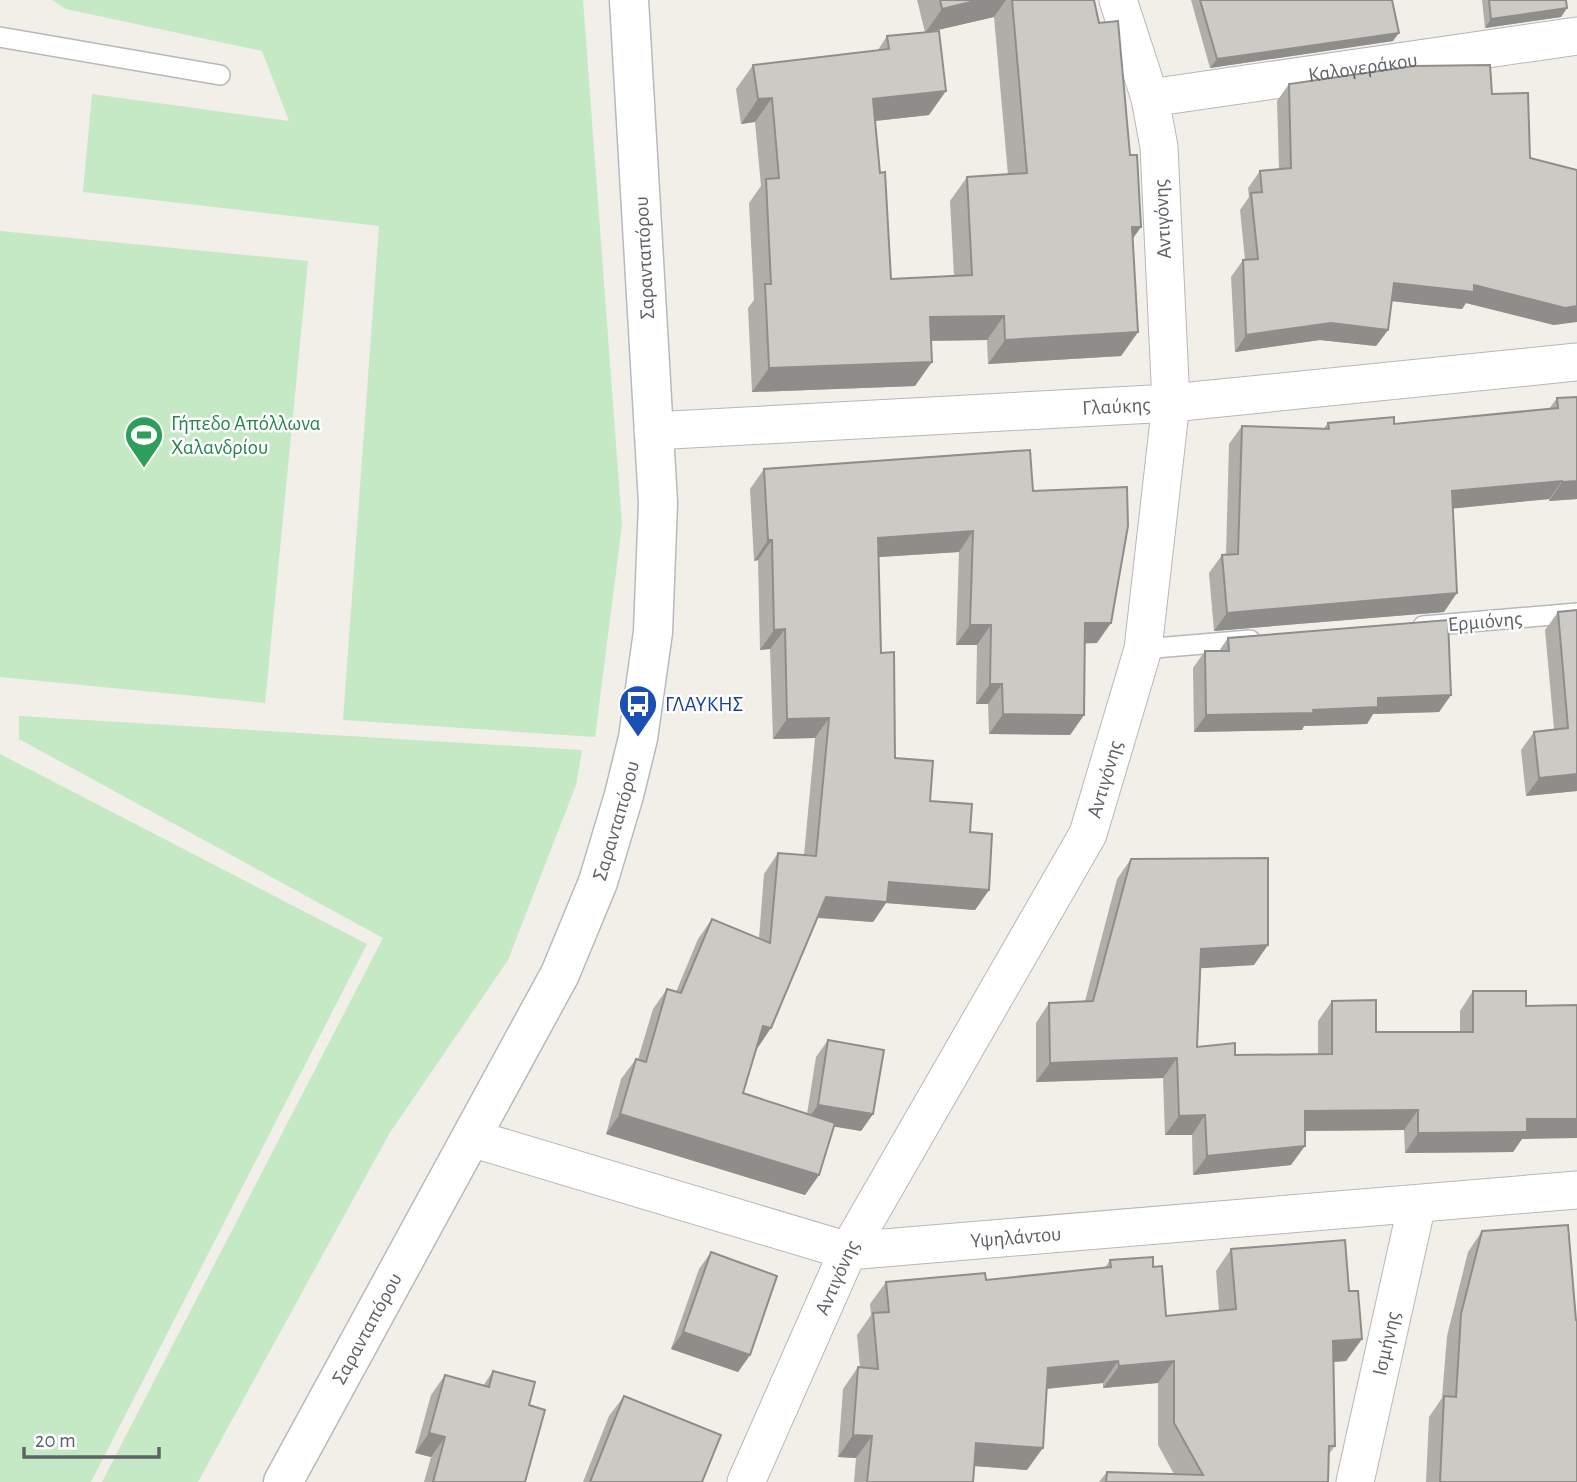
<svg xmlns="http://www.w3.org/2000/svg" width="1577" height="1482" font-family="'Alegreya Sans',sans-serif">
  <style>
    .green { fill: #c5e8c5 }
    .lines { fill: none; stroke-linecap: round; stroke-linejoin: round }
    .lane-casing { stroke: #b5b8bc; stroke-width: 22 }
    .street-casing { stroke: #b5b8bc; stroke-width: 39 }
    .secondary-casing { stroke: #b6babf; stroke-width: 41 }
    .lane { stroke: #fff; stroke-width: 19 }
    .street { stroke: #fff; stroke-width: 37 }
    .secondary { stroke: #fff; stroke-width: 38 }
    .wall { fill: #afaea9; fill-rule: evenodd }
    .shaded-wall { fill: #8f8d8a }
    .building { fill: #cccac5; stroke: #8f8d8a; stroke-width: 2 }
    .labels { text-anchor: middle; stroke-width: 5; stroke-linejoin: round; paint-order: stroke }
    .street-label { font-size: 21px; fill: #5f6368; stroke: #fff }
    .leisure-label { font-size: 21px; fill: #27864d; stroke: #fff; text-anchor: start }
    .transit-label { font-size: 21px; fill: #164399; stroke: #fff; text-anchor: start }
  </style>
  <rect width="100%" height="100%" fill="#f1efe8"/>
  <!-- green -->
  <g class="green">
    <path d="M52,0H583L622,525L595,737L343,720L379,226L83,192L92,94L289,121L262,51L66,9Z"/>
    <path d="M0,231L308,261L265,703L0,677Z"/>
    <path d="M19,716L582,750L576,785L508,960L389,1134L198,1482H102L383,938L19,739Z"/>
    <path d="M0,754L367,944L91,1482H0Z"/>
  </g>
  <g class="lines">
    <!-- lane casing -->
    <g class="lane-casing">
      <g id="lane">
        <path d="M0,37L220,75"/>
        <path d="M1423,626L1577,613"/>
        <path d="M1143,649L1250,640"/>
      </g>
    </g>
    <!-- street casing -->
    <g class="street-casing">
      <g id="street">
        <path id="s1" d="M1150,98L1577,36"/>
        <path id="s2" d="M653,431L1171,403L1577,362"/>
        <path id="s3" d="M471,1138L848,1251L1577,1190"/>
        <path id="s4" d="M746,1482L848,1251L1088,834L1143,649L1171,403L1159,147L1150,98L1118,0"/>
        <path id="s5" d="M1355,1482L1417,1204"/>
      </g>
    </g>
    <!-- secondary casing -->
    <g class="secondary-casing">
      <g id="secondary">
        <path id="s6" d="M283,1482L560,974L598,882L624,795L638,738L653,632L658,503L629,0"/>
      </g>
    </g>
    <!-- lane -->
    <use href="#lane" class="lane"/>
    <!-- street -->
    <use href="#street" class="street"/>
    <!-- secondary -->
    <use href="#secondary" class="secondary"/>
  </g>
  <!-- wall -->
  <g class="wall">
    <path d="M917,0H1094L1130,155L1141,227L1132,239L1138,332L1121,356L988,364L987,340L931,341L915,386L752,392L748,308L754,300L749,203L761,186L755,122L741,124L736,89L753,65L878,50L887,36L925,32ZM994,17L1008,175L967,177L950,201L954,276L891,279L875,121L929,115L932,31Z"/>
    <path d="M1191,0H1392L1393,41L1210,68Z"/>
    <path d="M1482,0H1566L1567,8L1561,17L1485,28Z"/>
    <path d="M1289,84L1492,94L1530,158L1554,325L1466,303L1462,309L1392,301L1388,330L1376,346L1320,340L1235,352L1231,277L1243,260H1245L1240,210L1249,197L1248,188L1260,171L1279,169L1277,101Z"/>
    <path d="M1577,397V499L1549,501V499L1453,508L1444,612L1214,631L1209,573L1222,555H1226L1229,444L1242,426L1324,428L1328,423L1394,424L1549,409L1557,398Z"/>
    <path d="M764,469L1033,491L1097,643H1085L1084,715L1070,735L989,734L988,704H976L977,645H956L959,552L878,557L881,653L895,758L930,801L970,832L989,890L975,910L886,903L873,922L817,918L757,1048L743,1093L807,1114L816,1057L828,1040L873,1114L861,1131L834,1126L819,1175L805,1195L606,1134L621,1079L636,1059H638L653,1009L667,989L676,992L698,939L712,919L759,938L764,874L778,853L804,855L815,738L773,739L770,649L760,650L758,560L754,561L750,489Z"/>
    <path d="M1558,612L1577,791L1526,796L1521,750L1534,732L1554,729L1545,630Z"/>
    <path d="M1228,638L1451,695L1439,712L1373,714L1367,724L1304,726L1302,730L1194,732L1193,668L1205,651H1219Z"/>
    <path d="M1131,859L1254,965L1201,968L1197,1047L1235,1055L1318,1054V1021L1332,1001L1376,1032H1460V1011L1473,991L1522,1139L1513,1152L1405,1153L1404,1130L1305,1131L1291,1165L1193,1175L1192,1135H1165L1163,1078L1036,1082V1023L1049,1003L1085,1001L1117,879Z"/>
    <path d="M1482,1231L1577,1482H1426L1429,1417L1442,1398L1447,1336L1468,1252Z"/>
    <path d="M1231,1249L1349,1291L1362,1339L1346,1361L1333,1362L1335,1446L1329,1454L1328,1482H1099L1107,1472L1174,1474L1158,1445V1383L1103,1388V1383L1047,1389L1027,1470L974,1466L973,1482H854L856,1458L838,1457L843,1389L858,1367H860L857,1335L871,1315L870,1304L886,1282L986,1280L1105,1268L1110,1260L1153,1267L1166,1316L1219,1311L1216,1271Z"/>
    <path d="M711,1252L750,1355L738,1372L671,1349L699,1269Z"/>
    <path d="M493,1371L529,1405L525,1482H424L431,1457L415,1453L431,1395L445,1375L483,1386Z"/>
    <path d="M624,1396L702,1482H583L609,1416Z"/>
  </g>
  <!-- shaded-wall -->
  <g class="shaded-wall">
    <path d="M979,0H1006L994,17L925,33L942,9Z"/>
    <path d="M1567,8L1561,17L1485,28L1491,19Z"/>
    <path d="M1399,33L1393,41L1210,68L1217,59Z"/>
    <path d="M946,91L929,115L856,123L873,99Z"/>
    <path d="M772,98L755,122L741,124L758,99Z"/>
    <path d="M1132,227H1141L1124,251Z"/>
    <path d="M1394,283L1474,285L1577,306V322L1554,325L1466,303L1462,309L1382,300Z"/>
    <path d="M1004,316L987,340L913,341L930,317Z"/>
    <path d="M1331,323L1388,330L1376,346L1320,340L1235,352L1246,335Z"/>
    <path d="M1138,332L1121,356L988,364L1005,340Z"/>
    <path d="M932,362L915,386L752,392L769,368Z"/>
    <path d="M1562,481L1549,499L1439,510L1452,491Z"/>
    <path d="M1577,481V499L1549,501L1562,482Z"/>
    <path d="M973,531L959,552L864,558L878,538Z"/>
    <path d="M768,540H772L758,560L754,561Z"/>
    <path d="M1457,593L1444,612L1214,631L1227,613Z"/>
    <path d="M1085,623H1111L1097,643L1071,644Z"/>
    <path d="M970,625H991L977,645H956Z"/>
    <path d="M785,629L770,649L760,650L774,630Z"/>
    <path d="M990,684H1002L988,704H976Z"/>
    <path d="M1451,695L1439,712L1373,714L1367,724L1304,726L1302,730L1194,732L1206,715L1313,710L1378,698Z"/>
    <path d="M1003,714L1084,715L1070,735L989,734Z"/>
    <path d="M829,718L815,738L773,739L787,719Z"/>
    <path d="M1577,774V791L1526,796L1539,778Z"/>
    <path d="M889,882L989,890L975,910L886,903L873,922L811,917L826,897Z"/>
    <path d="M1268,945L1254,965L1188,969L1201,949Z"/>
    <path d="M763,1026L771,1028L757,1049Z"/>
    <path d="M1177,1058L1163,1078L1036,1082L1050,1063Z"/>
    <path d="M818,1105L873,1114L861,1131L806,1122Z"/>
    <path d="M1418,1110L1404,1130L1292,1131L1305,1111Z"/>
    <path d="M620,1114L819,1175L805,1195L606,1134Z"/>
    <path d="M1205,1115L1192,1135H1165L1179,1116Z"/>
    <path d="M1527,1119H1577V1138L1522,1139L1513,1152L1405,1153L1418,1133Z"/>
    <path d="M1305,1146L1291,1165L1193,1175L1207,1156Z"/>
    <path d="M683,1332L750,1355L738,1372L671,1349Z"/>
    <path d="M1362,1339L1346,1361L1317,1363L1333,1341Z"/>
    <path d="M1118,1361L1103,1383L1033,1390L1048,1368Z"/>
    <path d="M1174,1361L1158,1383L1103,1388L1119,1366Z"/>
    <path d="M429,1433L445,1437L431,1457L415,1453Z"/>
    <path d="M853,1435L872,1436L856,1458L838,1457Z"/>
    <path d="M976,1443L1043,1448L1027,1470L961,1465Z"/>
  </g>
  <!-- building -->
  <g class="building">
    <path d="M940,0H979L942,9Z"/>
    <path d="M1012,0H1094L1099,23L1118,21L1130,155H1137L1141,227H1132L1138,332L1005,340L1004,316L930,317L932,362L769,368L765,284H771L766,179L779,178L772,98L758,99L753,65L889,49L887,36L939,31L946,91L873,99L880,173L885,172L891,279L972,275L967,177L1027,173Z"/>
    <path d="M1200,0H1392L1399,33L1217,59Z"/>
    <path d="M1489,0H1566L1567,8L1491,19Z"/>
    <path d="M1490,65L1492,94L1528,93L1530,158L1577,170V306L1565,308L1474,285V292L1394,283L1388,330L1331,323L1246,335L1243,260L1258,259L1251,193L1262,192L1260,171L1291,168L1289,84L1414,66Z"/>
    <path d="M1577,397V481L1562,482V481L1452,491L1457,593L1227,613L1222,555L1238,554L1242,426L1329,429L1328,423L1394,417V424L1558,408L1557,398Z"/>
    <path d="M1030,450L1033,491L1127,487L1128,526L1111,623H1085L1084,715L1003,714L1002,684H990L991,625H970L973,531L878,538L881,653L894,652L895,758L933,761L930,801L972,804L970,832L992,834L989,890L889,882L887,902L826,897L771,1028L763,1026L743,1093L835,1123L819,1175L620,1114L636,1059L646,1062L667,989L681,993L712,919L770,943L778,853L816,856L829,718L787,719L785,629L774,630L772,540H768L764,469Z"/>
    <path d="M1577,610V774L1539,778L1534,732L1568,728L1558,612Z"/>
    <path d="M1448,620L1451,695L1378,698V707L1313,710L1314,713L1206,715L1205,651H1229L1228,638Z"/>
    <path d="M1268,858V945L1201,949L1197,1047L1235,1043V1055L1332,1054V1001L1376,1000V1032H1473V991H1526V1006L1577,1005V1119H1527V1132L1418,1133V1110L1305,1111V1146L1207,1156L1205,1115L1179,1116L1177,1058L1050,1063L1049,1003L1093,1001L1131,859Z"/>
    <path d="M828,1040L884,1050L873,1114L818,1105Z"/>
    <path d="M1568,1225L1576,1320H1577V1482H1440L1444,1396L1456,1397L1461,1314L1482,1231Z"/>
    <path d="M1345,1240L1349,1291H1358L1362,1339L1333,1341L1335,1446H1329L1328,1482H1106L1107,1472L1203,1475L1174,1423V1361L1119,1366L1118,1361L1048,1368L1043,1448L976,1443L973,1482H867L872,1436L853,1435L858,1367L878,1369L873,1313L889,1312L886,1282L985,1273L986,1280L1111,1267L1110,1260L1153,1257V1267L1162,1266L1166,1316L1236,1309L1231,1249Z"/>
    <path d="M711,1252L777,1276L750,1355L683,1332Z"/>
    <path d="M493,1371L535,1382L529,1405L545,1410L525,1482H433L445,1437L429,1433L445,1375L489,1387Z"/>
    <path d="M624,1396L721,1435L702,1482H590Z"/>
  </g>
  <!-- icons -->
  <defs>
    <g id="stadium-pin" transform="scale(2.0125)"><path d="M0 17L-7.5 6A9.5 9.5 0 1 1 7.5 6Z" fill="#2e9e5b" stroke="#fff"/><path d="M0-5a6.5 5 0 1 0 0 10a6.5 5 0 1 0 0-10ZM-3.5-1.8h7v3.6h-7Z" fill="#fff"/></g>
    <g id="bus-pin" transform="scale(2.0125)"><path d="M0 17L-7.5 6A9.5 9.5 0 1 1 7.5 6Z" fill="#1a4fb4" stroke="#fff"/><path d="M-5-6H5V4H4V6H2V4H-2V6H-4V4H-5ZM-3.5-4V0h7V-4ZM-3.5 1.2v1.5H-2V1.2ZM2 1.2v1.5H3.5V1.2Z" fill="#fff"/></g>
  </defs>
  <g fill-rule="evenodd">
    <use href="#stadium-pin" x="144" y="435"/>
    <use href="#bus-pin" x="638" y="704"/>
  </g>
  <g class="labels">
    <!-- street labels -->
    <g class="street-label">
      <text dy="7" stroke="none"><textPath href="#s1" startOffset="215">Καλογεράκου</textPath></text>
      <text transform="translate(1162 219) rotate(-93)" y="7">Αντιγόνης</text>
      <text transform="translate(644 258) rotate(-93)" y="7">Σαρανταπόρου</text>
      <text dy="7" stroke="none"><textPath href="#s2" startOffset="464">Γλαύκης</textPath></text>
      <text transform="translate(1485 621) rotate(-5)" y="7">Ερμιόνης</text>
      <text dy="7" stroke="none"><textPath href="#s4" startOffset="791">Αντιγόνης</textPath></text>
      <text dy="7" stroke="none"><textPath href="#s6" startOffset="742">Σαρανταπόρου</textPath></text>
      <text dy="7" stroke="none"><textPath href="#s3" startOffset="562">Υψηλάντου</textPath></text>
      <text dy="7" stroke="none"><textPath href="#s4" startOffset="224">Αντιγόνης</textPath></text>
      <text dy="7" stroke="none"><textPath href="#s6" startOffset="175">Σαρανταπόρου</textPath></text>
      <text dy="7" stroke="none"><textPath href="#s5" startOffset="142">Ισμήνης</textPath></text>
    </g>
    <!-- leisure labels -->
    <g class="leisure-label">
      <text x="171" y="430">Γήπεδο Απόλλωνα<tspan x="171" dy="24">Χαλανδρίου</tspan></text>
    </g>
    <!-- transit labels -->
    <g class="transit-label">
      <text x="665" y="711">ΓΛΑΥΚΗΣ</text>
    </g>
  </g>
  <!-- scale -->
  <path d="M24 1447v10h135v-10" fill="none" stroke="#5f6368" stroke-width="3.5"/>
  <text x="35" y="1447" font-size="21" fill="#5f6368" stroke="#ffffff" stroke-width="5" paint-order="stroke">20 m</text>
</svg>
